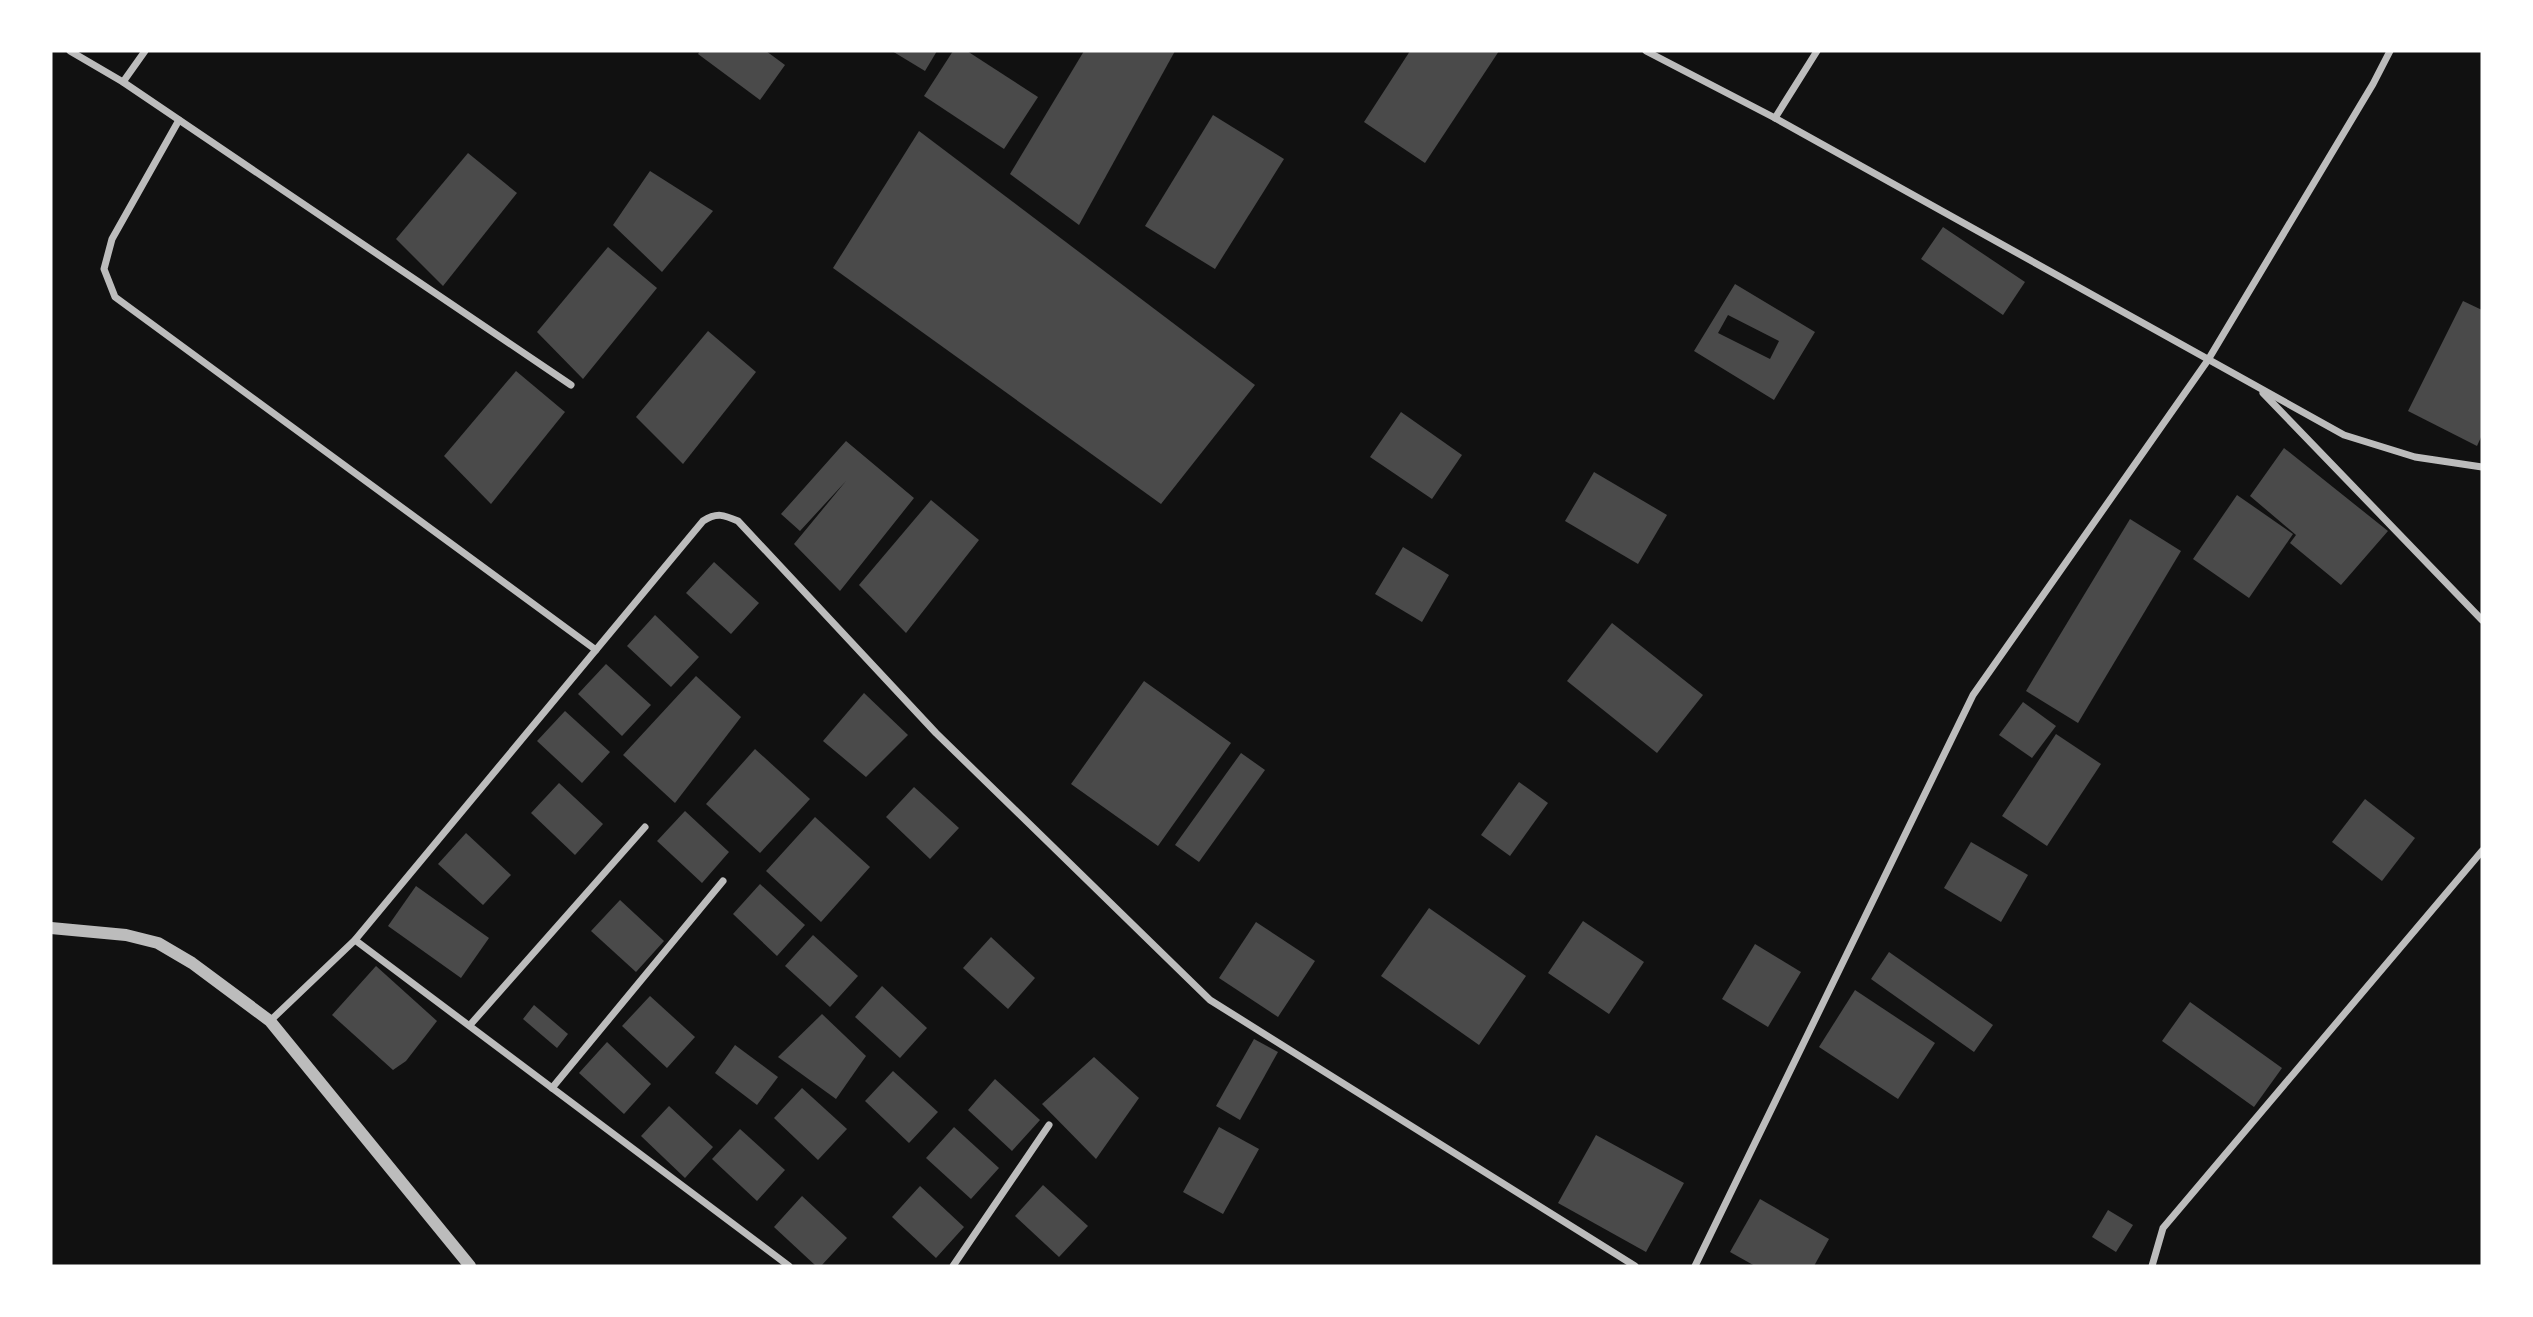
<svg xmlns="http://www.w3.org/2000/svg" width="2533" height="1317" font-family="'Golos Text',sans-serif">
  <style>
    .building { fill: #4a4a4a; fill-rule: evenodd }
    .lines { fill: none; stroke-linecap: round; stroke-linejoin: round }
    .minor { stroke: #bcbcbc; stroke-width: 7 }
    .tertiary { stroke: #bcbcbc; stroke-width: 12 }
  </style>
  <rect width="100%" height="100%" fill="#111"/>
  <!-- building -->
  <g class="building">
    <path d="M700,51H766L785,65L760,100L698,54Z"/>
    <path d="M892,51H937L925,71Z"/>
    <path d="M953,51H967L1038,97L1004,149L924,96Z"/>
    <path d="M1084,51H1175L1079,225L1010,174Z"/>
    <path d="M1410,51H1499L1425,163L1364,122Z"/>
    <path d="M1213,115L1284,159L1215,269L1145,226Z"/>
    <path d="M919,131L1255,385L1161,504L833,268Z"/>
    <path d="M468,153L517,193L443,286L396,239Z"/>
    <path d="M650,171L713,211L662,272L613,225Z"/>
    <path d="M1943,227L2025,282L2003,315L1921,259Z"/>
    <path d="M608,247L657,288L583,379L537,332Z"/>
    <path d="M1735,284L1815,332L1774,400L1694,351ZM1728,315L1779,341L1770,359L1718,333Z"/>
    <path d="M2463,301L2482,310V435L2477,446L2408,411Z"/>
    <path d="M708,331L756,372L683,464L636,417Z"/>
    <path d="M516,371L565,412L491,504L444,456Z"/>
    <path d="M1401,412L1462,455L1432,499L1370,457Z"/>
    <path d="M846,441L914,498L840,591L794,544L846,481L800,531L781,514Z"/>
    <path d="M2284,448L2388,531L2341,585L2290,543L2296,535L2250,496Z"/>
    <path d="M1594,472L1667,515L1638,564L1565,521Z"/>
    <path d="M2237,495L2293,534L2249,598L2193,559Z"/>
    <path d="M931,500L979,540L906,633L859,585Z"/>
    <path d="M2130,519L2181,551L2078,723L2026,691Z"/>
    <path d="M1403,547L1449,575L1422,622L1375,594Z"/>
    <path d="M714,562L759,603L731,634L686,593Z"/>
    <path d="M655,615L699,657L671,687L627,646Z"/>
    <path d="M1612,623L1703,695L1657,753L1567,681Z"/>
    <path d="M606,664L651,705L622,736L578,694Z"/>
    <path d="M696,676L741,717L675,803L623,755Z"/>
    <path d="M1144,681L1231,743L1158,846L1071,784Z"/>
    <path d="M864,693L908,735L866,777L823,741Z"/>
    <path d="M2023,702L2056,726L2032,758L1999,735Z"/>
    <path d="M565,711L610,752L582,783L537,741Z"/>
    <path d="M2056,734L2101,764L2047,846L2002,816Z"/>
    <path d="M755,749L810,799L760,853L706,804Z"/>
    <path d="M1241,753L1265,770L1199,862L1175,845Z"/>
    <path d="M1519,782L1548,803L1510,856L1481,835Z"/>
    <path d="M559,783L603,824L575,855L531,813Z"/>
    <path d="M914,787L959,828L930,859L886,817Z"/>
    <path d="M2365,799L2415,838L2382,881L2332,842Z"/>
    <path d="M685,811L729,852L702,883L657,841Z"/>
    <path d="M815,817L870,867L821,922L766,871Z"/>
    <path d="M466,833L511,875L483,905L438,864Z"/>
    <path d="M1971,842L2028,875L2001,922L1944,888Z"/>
    <path d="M760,884L805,925L777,956L733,914Z"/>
    <path d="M416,886L489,938L461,978L388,926Z"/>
    <path d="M620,900L664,941L636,972L591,931Z"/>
    <path d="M1429,908L1526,976L1479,1045L1381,976Z"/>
    <path d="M1583,921L1644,962L1609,1014L1548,973Z"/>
    <path d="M1256,922L1315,961L1278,1017L1219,978Z"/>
    <path d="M813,935L858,976L830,1007L785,966Z"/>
    <path d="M991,937L1035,978L1008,1009L963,968Z"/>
    <path d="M1755,944L1801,972L1768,1027L1722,999Z"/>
    <path d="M1889,952L1993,1025L1974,1052L1871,979Z"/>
    <path d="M376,966L437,1021L406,1061L393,1070L332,1015Z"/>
    <path d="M882,986L927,1028L900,1058L855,1017Z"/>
    <path d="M1855,990L1935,1043L1898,1099L1819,1047Z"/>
    <path d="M650,996L695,1037L667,1068L622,1026Z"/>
    <path d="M2190,1002L2282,1068L2254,1107L2162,1041Z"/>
    <path d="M534,1005L568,1034L557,1048L523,1019Z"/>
    <path d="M822,1014L866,1056L836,1099L778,1057Z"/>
    <path d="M1254,1039L1278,1052L1240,1120L1216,1106Z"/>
    <path d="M607,1042L651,1084L624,1114L579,1073Z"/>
    <path d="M735,1045L778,1077L757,1105L715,1073Z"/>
    <path d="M1094,1057L1139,1098L1096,1159L1042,1104Z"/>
    <path d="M893,1071L938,1112L909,1143L865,1101Z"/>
    <path d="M995,1079L1040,1120L1012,1151L968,1110Z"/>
    <path d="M802,1088L847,1129L818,1160L774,1118Z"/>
    <path d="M669,1106L713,1147L685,1178L641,1136Z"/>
    <path d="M954,1127L999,1168L971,1199L926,1158Z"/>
    <path d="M1219,1127L1259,1149L1223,1214L1183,1192Z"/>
    <path d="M740,1129L785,1170L757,1201L712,1159Z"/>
    <path d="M1596,1135L1684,1183L1646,1252L1558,1203Z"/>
    <path d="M1043,1185L1088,1226L1059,1257L1015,1216Z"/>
    <path d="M920,1186L964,1227L936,1258L892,1217Z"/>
    <path d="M802,1196L847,1238L821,1266H816L774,1227Z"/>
    <path d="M1760,1199L1829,1239L1814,1266H1755L1730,1252Z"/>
    <path d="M2108,1210L2133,1225L2116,1252L2092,1237Z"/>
  </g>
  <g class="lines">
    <!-- minor -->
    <g class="minor">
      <path d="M70,51L123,82L571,385"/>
      <path d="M1646,51L1775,118L2344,435L2415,457L2482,467"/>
      <path d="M123,82L145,51"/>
      <path d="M1775,118L1817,51"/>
      <path d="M179,120L112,239L104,269L115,297L596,650"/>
      <path d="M2263,393L2482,620"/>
      <path d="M355,940L789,1266"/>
      <path d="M270,1021L355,940L703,521C717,512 724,515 738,521L936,733L1210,1000L1635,1266"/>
      <path d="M470,1025L645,827"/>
      <path d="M552,1088L723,881"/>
      <path d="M953,1266L1049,1125"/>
      <path d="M1695,1266L1973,695L2208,360L2373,84L2390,51"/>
      <path d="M2152,1266L2163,1228L2482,851"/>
    </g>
    <!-- tertiary -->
    <path class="tertiary" d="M51,928L126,935L158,943L192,963L270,1021L470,1266"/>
  </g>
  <!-- border -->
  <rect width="2533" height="1317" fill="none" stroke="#ffffff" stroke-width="105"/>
</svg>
